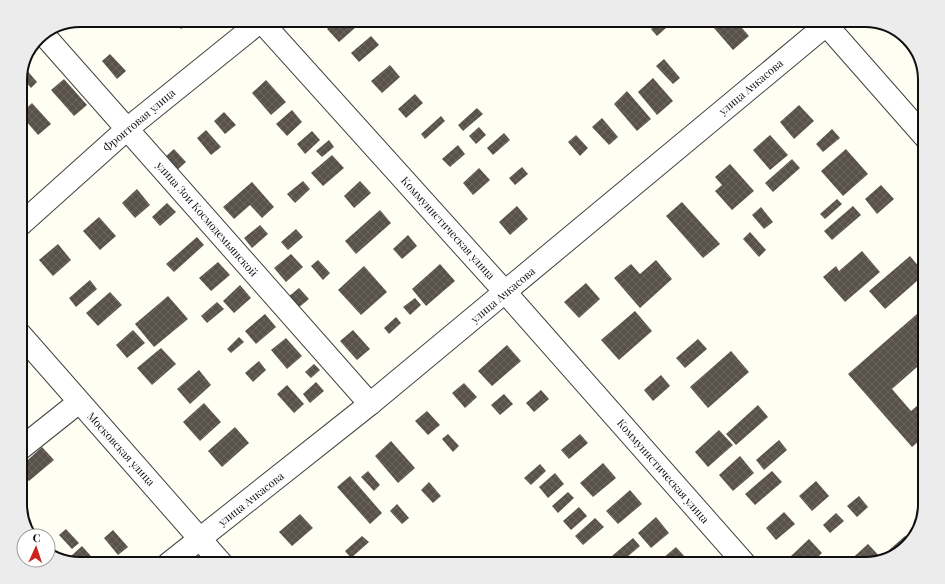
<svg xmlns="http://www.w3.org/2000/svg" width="945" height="584" font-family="'Playfair Display',serif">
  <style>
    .building { fill: url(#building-cross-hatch) }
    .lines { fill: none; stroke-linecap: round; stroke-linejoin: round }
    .minor-casing { stroke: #434343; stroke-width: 24 }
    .minor { stroke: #fff; stroke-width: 22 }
    .labels { text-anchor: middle; stroke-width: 4; stroke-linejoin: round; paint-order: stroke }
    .street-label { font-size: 11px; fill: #101010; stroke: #fff }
    .rim { fill: none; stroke: #101010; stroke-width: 2 }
  </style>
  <defs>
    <pattern id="building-cross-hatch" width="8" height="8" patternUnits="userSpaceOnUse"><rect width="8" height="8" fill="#59524b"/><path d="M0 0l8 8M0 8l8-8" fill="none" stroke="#6c6661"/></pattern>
  </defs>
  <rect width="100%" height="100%" fill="#fffef2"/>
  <!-- building -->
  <g class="building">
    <path d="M173,20H192L181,29Z"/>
    <path d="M338,20H364L339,42L327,29Z"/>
    <path d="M661,20H675L657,36L651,29Z"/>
    <path d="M723,20H735L749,36L733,50L714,28Z"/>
    <path d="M371,36L379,45L359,62L351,53Z"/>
    <path d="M36,42L40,47L30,55Z"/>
    <path d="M110,54L126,71L117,79L102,61Z"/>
    <path d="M664,59L680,78L673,84L656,66Z"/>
    <path d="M390,65L400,77L382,93L371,81Z"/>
    <path d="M24,67L37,82L31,88L20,76Z"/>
    <path d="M653,78L673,101L657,115L638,92Z"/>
    <path d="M64,79L87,105L74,116L51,90Z"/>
    <path d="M266,80L286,102L271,115L252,93Z"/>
    <path d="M627,91L651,119L637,131L614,104Z"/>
    <path d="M415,94L423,103L406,118L398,109Z"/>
    <path d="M32,103L51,124L38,135L20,114Z"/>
    <path d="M799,105L814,121L794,139L780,122Z"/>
    <path d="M477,108L483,114L463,131L458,125Z"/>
    <path d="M292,110L302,122L287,136L276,124Z"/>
    <path d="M224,112L236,125L225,134L214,121Z"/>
    <path d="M441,116L445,121L425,139L421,134Z"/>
    <path d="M602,118L618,137L609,145L592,127Z"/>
    <path d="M479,127L486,135L476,144L469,136Z"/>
    <path d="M832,129L840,138L823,152L816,144Z"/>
    <path d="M206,130L221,147L211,155L197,138Z"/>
    <path d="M312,131L320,140L305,154L297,144Z"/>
    <path d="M504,133L510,140L493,155L487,148Z"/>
    <path d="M576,135L588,148L580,156L568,142Z"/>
    <path d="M770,135L788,155L770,170L753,150Z"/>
    <path d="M329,140L334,147L322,157L316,151Z"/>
    <path d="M458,145L465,154L450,167L442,159Z"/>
    <path d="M174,149L186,162L176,171L164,158Z"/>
    <path d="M846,149L868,174L843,196L821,171Z"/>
    <path d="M332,155L344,168L323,186L311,173Z"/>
    <path d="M792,159L800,168L773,192L765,183Z"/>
    <path d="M730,164L754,191L732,210L715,191L722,185L715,177Z"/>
    <path d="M522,167L528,174L515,185L509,178Z"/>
    <path d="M479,168L490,180L473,195L463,183Z"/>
    <path d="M303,181L310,189L295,203L287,194Z"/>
    <path d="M360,181L371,193L354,208L344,196Z"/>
    <path d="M252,182L274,207L262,218L250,205L234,219L223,207Z"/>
    <path d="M881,185L894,199L877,214L865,199Z"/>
    <path d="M137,189L150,205L135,218L122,203Z"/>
    <path d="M837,199L842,204L825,219L820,214Z"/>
    <path d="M682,202L720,244L703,258L666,216Z"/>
    <path d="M167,203L176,212L160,226L152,217Z"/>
    <path d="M517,206L528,219L510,235L499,222Z"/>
    <path d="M853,206L861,215L832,240L824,231Z"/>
    <path d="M761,207L773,222L764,229L752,215Z"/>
    <path d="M380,210L391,223L356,254L345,241Z"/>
    <path d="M99,217L116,236L100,250L83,231Z"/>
    <path d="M260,225L268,234L252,248L244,238Z"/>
    <path d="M296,229L303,237L288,250L281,242Z"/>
    <path d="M750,232L766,250L759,257L743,239Z"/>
    <path d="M408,235L417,246L402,259L393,249Z"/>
    <path d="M197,237L204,245L174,272L166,264Z"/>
    <path d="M58,244L71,260L53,276L39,260Z"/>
    <path d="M862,251L880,272L845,302L823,277L836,266L839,271Z"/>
    <path d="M291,254L303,267L286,282L274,268Z"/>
    <path d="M910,256L925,274L885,309L869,291Z"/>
    <path d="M318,260L330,273L323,280L311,266Z"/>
    <path d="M656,260L672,279L640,308L614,278L631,264L640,274Z"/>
    <path d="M218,262L230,275L211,291L199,278Z"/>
    <path d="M440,264L455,281L426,306L412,289Z"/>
    <path d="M364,266L387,292L361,315L338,290Z"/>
    <path d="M90,280L97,289L76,307L69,298Z"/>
    <path d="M586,283L600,299L579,318L564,302Z"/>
    <path d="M240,285L251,298L234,313L223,301Z"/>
    <path d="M299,288L309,299L298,308L288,297Z"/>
    <path d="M110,292L122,305L98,326L86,313Z"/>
    <path d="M168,296L188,319L154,347L135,324Z"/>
    <path d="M415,298L421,305L410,315L403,307Z"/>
    <path d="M217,302L224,309L207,323L201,316Z"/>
    <path d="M925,307V360L892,389L911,411L925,399V436L912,447L848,374Z"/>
    <path d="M635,311L652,331L619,360L601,340Z"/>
    <path d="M265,314L276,327L256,344L245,331Z"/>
    <path d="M396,317L401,323L389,334L384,328Z"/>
    <path d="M133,330L145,343L127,358L116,345Z"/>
    <path d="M353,330L370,349L357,360L340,341Z"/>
    <path d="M239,337L244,342L231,353L227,349Z"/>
    <path d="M286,338L302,356L287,369L271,350Z"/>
    <path d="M698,339L707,349L685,368L676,358Z"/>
    <path d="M507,345L521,361L492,386L478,371Z"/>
    <path d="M161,348L176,364L152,385L137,368Z"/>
    <path d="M731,351L749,372L708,408L690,387Z"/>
    <path d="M259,361L266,370L253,382L245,373Z"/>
    <path d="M314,364L320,370L311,378L305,372Z"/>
    <path d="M199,370L211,385L190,404L177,389Z"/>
    <path d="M661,375L670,386L653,401L644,390Z"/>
    <path d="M316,382L324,391L310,403L303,394Z"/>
    <path d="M464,383L477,397L465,408L452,393Z"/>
    <path d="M287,385L304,404L294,413L277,394Z"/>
    <path d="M541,390L549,399L534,412L526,403Z"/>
    <path d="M504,394L513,404L500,415L491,405Z"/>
    <path d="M204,403L221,422L200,441L183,422Z"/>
    <path d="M758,405L768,417L736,445L726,434Z"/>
    <path d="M427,411L440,425L428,435L415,421Z"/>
    <path d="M235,427L249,443L222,467L208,451Z"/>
    <path d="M719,430L733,445L708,467L695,452Z"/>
    <path d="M448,434L459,446L453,452L442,439Z"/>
    <path d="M580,434L588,443L569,459L561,450Z"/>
    <path d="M779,440L787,450L764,470L756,460Z"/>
    <path d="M391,441L415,468L398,483L375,456Z"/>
    <path d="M42,447L54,460L29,481L20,472V467Z"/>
    <path d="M740,456L754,473L733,491L719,475Z"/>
    <path d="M603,463L616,478L593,497L580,483Z"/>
    <path d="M540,464L546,471L531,485L524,478Z"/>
    <path d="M368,471L380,485L374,491L361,477Z"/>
    <path d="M772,471L782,482L755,505L745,494Z"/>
    <path d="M555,473L564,484L548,498L539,487Z"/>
    <path d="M350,476L382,513L370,524L337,487Z"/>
    <path d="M816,481L829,496L812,511L799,496Z"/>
    <path d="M429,482L441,496L433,503L421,490Z"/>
    <path d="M630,490L642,504L618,524L606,511Z"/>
    <path d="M568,492L574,498L558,513L552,506Z"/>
    <path d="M859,496L868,507L857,517L847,506Z"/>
    <path d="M397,504L409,518L402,524L390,511Z"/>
    <path d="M579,507L587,516L571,530L563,521Z"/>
    <path d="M784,512L795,524L776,540L766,528Z"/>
    <path d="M836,513L844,521L830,533L823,525Z"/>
    <path d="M300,514L313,528L292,546L279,532Z"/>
    <path d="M656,517L669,533L651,548L638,533Z"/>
    <path d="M595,518L604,527L583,545L575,536Z"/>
    <path d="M66,529L79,543L72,549L59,535Z"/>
    <path d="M113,530L128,547L118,555L104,538Z"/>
    <path d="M362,536L369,542L351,558L345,551Z"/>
    <path d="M905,536L910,541L895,556L889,550Z"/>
    <path d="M633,538L640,546L619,564L612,556Z"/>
    <path d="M809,539L822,553L810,564H798L791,556Z"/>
    <path d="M868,544L882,559L865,564H848L847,563Z"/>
    <path d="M82,546L98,564L76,563L70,557Z"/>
    <path d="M676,547L686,558L679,564H656Z"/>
    <path d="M341,556L348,564H332Z"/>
  </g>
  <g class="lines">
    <!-- minor casing -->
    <g class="minor-casing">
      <g id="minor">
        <path d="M260,20L506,293L745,564"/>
        <path d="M822,20L925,137"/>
        <path d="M44,35L370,404"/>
        <path d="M20,225L127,129L262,20"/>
        <path d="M20,334L222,564"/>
        <path d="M20,449L79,402"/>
        <path d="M168,564L370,404L832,20"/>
      </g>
    </g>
    <!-- minor -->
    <use href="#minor" class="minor"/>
  </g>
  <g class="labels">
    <!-- street labels -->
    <g class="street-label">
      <text transform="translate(751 87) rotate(-40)" y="4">улица Ачкасова</text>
      <text transform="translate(139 120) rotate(-40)" y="4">Фронтовая улица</text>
      <text transform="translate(207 219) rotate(49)" y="4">улица Зои Космодемьянской</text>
      <text transform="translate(448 228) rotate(48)" y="4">Коммунистическая улица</text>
      <text transform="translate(503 295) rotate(-40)" y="4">улица Ачкасова</text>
      <text transform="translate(121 449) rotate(48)" y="4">Московская улица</text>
      <text transform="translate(663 471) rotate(49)" y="4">Коммунистическая улица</text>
      <text transform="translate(251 499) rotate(-38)" y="4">улица Ачкасова</text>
    </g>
  </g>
  <!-- crop -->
  <path d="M0 0H945V584H0ZM80 27H865A53 53 0 0 1 918 80V504A53 53 0 0 1 865 557H80A53 53 0 0 1 27 504V80A53 53 0 0 1 80 27Z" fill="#ececec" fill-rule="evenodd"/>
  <path class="rim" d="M80 27H865A53 53 0 0 1 918 80V504A53 53 0 0 1 865 557H80A53 53 0 0 1 27 504V80A53 53 0 0 1 80 27Z"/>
  <!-- north arrow -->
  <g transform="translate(36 548) rotate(3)"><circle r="19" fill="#ffffff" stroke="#9f9f9f"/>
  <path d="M0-3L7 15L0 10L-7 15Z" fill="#cd211b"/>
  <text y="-6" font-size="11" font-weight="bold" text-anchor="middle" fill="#101010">С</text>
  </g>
</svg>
